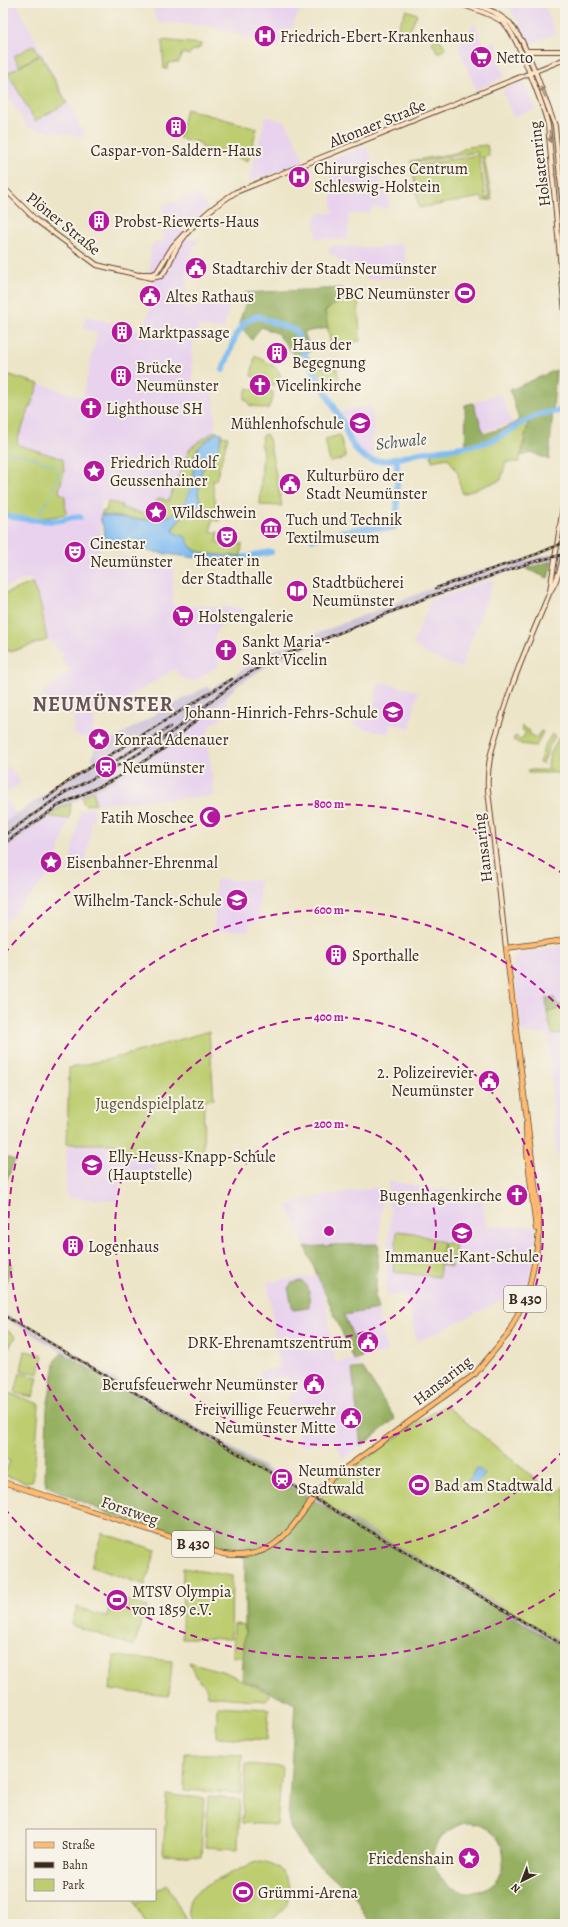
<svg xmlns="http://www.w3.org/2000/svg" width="568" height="1927" font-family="Alegreya,serif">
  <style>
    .built { fill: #e8d2ee }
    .industrial { fill: #c9bfd7 }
    .green { fill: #bdcd70; stroke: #7c7c47; fill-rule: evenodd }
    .forest { fill: #96b062; stroke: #686d40; fill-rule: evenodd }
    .water { fill: #7fbcf2; stroke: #5d7388 }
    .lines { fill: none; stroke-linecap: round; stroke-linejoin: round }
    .stream { stroke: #7fbcf2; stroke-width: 1 }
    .river { stroke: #7fbcf2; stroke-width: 6 }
    .secondary-casing { stroke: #564638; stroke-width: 6 }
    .primary-casing { stroke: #564638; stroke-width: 6 }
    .secondary { stroke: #ffe4c6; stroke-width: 4 }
    .primary { stroke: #ffbb71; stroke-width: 4.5 }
    .rail-casing { stroke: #3b2a1e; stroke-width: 2.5 }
    .rail { stroke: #f7f3e8; stroke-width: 1; stroke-dasharray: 3; stroke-linecap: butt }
    .oneway { fill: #9d8772 }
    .ring { fill: none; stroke: #b5179e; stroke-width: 2; stroke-dasharray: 7 5 }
    .labels { text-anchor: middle; stroke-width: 4; stroke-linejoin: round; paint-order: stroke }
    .shield { fill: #f7f3e8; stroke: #73665b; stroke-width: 1 }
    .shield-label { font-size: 15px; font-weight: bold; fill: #3b2a1e }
    .poi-label { font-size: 16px; fill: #3b2a1e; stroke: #f7f3e8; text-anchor: start }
    .street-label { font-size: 16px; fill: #3b2a1e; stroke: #f7f3e8 }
    .park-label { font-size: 16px; fill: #5c5332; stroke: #f7f3e8 }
    .water-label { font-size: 17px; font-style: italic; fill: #4f565e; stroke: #f7f3e8 }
    .district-label { font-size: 20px; font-weight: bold; letter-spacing: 1px; fill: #685359; stroke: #f7f3e8 }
    .centre { fill: #b5179e; stroke: #f7f3e8; stroke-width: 2 }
    .ring-label { font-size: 12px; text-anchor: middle; font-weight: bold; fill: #b5179e; stroke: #f7f3e8; stroke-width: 4; stroke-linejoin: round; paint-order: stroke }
  </style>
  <rect width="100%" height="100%" fill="#f7f3e8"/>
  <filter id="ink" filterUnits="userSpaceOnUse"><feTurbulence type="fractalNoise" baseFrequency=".025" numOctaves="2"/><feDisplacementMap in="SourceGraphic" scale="8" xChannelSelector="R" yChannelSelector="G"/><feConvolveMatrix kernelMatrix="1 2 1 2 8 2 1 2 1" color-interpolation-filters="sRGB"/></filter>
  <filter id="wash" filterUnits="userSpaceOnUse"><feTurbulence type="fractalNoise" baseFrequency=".012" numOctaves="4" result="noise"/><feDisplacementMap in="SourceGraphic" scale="16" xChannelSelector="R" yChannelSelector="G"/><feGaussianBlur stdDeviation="0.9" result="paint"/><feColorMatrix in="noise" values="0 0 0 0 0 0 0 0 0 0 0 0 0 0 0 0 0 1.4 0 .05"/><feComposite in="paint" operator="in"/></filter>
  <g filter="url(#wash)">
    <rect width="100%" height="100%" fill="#ede5c8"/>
    <!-- built -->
    <g class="built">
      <path d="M3,3H16L86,137L28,128L3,88Z"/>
      <path d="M154,3H303L282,48L205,25L159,23L154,15Z"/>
      <path d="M512,3H543L556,33L530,44L519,22L508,6Z"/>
      <path d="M475,23L484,46L495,41L499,49L495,51L505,77L476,90L458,46Z"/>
      <path d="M519,83L525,85L536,111L532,110L513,117L502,90Z"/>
      <path d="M266,116L285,122L291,133H292L304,161L253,181L249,179Z"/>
      <path d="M366,146L391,206L382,210L380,206L370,210V213L349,214L348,240L316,238L315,216H319V213H333L329,160Z"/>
      <path d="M199,194L208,207L182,232L188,238L198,239L188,261L184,309L218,303L230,304L223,330L198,326V336H194L192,355L193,388L210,385L214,388L215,432L190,448L168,501L155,502L149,515L122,508V505L102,501L100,555L101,559L114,556L138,557L174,564L172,605L243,608L242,624L226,622L220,626L215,635L214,647L212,649L221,664L193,682L181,678L175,669L129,697L127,714L96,710L95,708L93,735L91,738L74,735V717L53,707L42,693L71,670L61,658L64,655L61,650L57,652L54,643L47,640L41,605L30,578L3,588V520L61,523L70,519H80V515L66,514L65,496L60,493L59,490L64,472L63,459L19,445L17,441L39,384L83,397L97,333L83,328L86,316L143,331L156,288L150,274L151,245L164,239L163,204L176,202L183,196Z"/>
      <path d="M400,244L404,247L407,277L369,279L329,253L330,247L337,246L375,248Z"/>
      <path d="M501,393L512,423L482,432L473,403Z"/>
      <path d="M372,406L375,436L370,437L373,456L363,454L352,441L342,411Z"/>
      <path d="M494,579L461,668L430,656L413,644L431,600Z"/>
      <path d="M379,682L418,691L410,728L391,724L388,734L353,726L355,716L371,720Z"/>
      <path d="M228,694L224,717L210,726L207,734L214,796L95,804L94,790L141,765L177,740L179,743L181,741L179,738Z"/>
      <path d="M8,766L21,783L3,796L17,815L3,823V770Z"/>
      <path d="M94,808V820L90,821L91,830L85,864L78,863L76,874H67L81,810Z"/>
      <path d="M48,816L69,819L55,864L48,876L3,926V851Z"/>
      <path d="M216,880H259V921L249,922L250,931L214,930Z"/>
      <path d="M565,946V1155L557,1156L548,1034L522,1033L513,960L520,952Z"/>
      <path d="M67,1144H116V1154L157,1156L156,1178L120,1177L119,1201L66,1197Z"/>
      <path d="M391,1181L438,1190L482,1192L486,1226H535V1239L533,1258L529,1282L523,1297H508L417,1342L407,1296L387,1295L386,1283L391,1209L388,1205L389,1183Z"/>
      <path d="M378,1187L383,1191L379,1244L336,1245L305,1247L287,1205L315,1197Z"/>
      <path d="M321,1275L335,1362L358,1359L360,1365L352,1367L361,1446L342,1460L337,1443L332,1441L300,1446L295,1420H291L287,1397L291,1396L287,1376L262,1381L260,1371L279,1368L268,1282Z"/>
      <path d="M378,1309L379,1320L387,1351L381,1354L362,1357L344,1315Z"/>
    </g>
    <!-- industrial -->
    <g class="industrial">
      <path d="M565,550V556L514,570L429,598L325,640L268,666L238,685L187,732L166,749L122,777L52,813L3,851V823L94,762L92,759L94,749L99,747L100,742L112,740L159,712L206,687L212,688L231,677L273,651L453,580L491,567L492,570Z"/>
      <path d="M3,1313L565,1644V1648L3,1317Z"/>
    </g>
    <!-- green -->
    <g class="green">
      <path d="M406,10L417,14L408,34L397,29Z"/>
      <path d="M439,38L446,49L438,53L432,42Z"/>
      <path d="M162,40L201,44L200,48L190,52L189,55L182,53L179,62L168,63L167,69H164Z"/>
      <path d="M34,45L39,55L19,66L14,56Z"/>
      <path d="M41,55L67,103L35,121L8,73Z"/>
      <path d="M536,85L554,128L562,218L561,220L559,217L551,125Z"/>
      <path d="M186,109L257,128L248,161L201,147V143L179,138Z"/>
      <path d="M487,145L489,156L484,157L492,200L483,201L482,197L419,208L411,161L455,153L468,147ZM477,152L478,155L414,166V163ZM482,157L489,198L486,199L479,158Z"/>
      <path d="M561,228L563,229L565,299Z"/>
      <path d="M358,296L360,341L331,347L325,311L344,297Z"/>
      <path d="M255,356C265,361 281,367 281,379L275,383L274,386L269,385L270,382L251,376Z"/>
      <path d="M321,364L337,368L339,381L322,384L313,366Z"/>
      <path d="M3,373L39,384L17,441L19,445L63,459L64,472L59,490L60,493L65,496L66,514C47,519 21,521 3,512Z"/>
      <path d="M247,388L267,393L268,390L273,392V397L268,409H266L249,405L248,401L244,399Z"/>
      <path d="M529,420L519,462H506L501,480L463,494L459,483L458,473L448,458L432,461L431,451L494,439Z"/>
      <path d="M213,432H217C211,437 204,441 200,446C191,455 195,464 194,475C187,532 143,519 101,515L103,511H106L108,502L122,505V508L149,515L155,502L160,498L168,501L190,448Z"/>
      <path d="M266,434L269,439L282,506L260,505L263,446H260L263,435Z"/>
      <path d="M340,435L346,458L330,462L325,439Z"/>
      <path d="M221,436L228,437L216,480H213C212,491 216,499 216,510L219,512V521L212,520L211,532H218L217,543H221V545L242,544L241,556C229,555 203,556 193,549C189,545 186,540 183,536C178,534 174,534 173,528C182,519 180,512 195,512L202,505L198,494L202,469C213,462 220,449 221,436Z"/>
      <path d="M32,583L41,605L47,640L10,652L9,650L6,651L3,644V594Z"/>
      <path d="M522,726L530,731L529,734L536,738L541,731L543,732L536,746L521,744L513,740L515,736L521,740L526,732L521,729Z"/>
      <path d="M552,734L555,736L549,747L543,764L539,763L545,745Z"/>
      <path d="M559,737L564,740L565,739V773H528V770H553L548,768C548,757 554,747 559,737Z"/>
      <path d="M94,790L95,804L85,805L83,802V796Z"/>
      <path d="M71,803L69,819L48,816L65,805L66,806Z"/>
      <path d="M565,1008V1033L552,1034L547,1012Z"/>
      <path d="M209,1031L214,1099L204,1100L203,1158L116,1154L115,1144H67L69,1068L123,1056Z"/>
      <path d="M397,1231L414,1233L443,1242L439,1277L393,1272Z"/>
      <path d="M444,1243L456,1244L452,1267L441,1265Z"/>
      <path d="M7,1330L16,1337L3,1355V1336Z"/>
      <path d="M25,1351L43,1355L39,1374L21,1370Z"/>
      <path d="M20,1373L38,1377L33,1397L15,1393Z"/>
      <path d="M3,1391L39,1404L34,1475L31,1481L25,1482L4,1475L10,1461L3,1458Z"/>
      <path d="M445,1405L555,1495L565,1485V1644L319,1501C326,1486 342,1476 355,1467C384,1445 414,1425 445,1405Z"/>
      <path d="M102,1533L156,1550L145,1585L91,1567Z"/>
      <path d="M183,1568L232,1576L231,1639L182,1638Z"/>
      <path d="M114,1596L147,1607L134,1646L71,1625L77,1607L106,1617Z"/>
      <path d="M234,1624L245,1625L244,1657H233Z"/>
      <path d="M114,1656L172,1661L169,1696L110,1690Z"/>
      <path d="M189,1662L225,1672L270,1694L266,1701L208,1696L206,1687L197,1678Z"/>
      <path d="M217,1706L269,1709L267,1740L216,1737Z"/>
      <path d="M185,1753L242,1755L241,1793L184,1790Z"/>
      <path d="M246,1764L282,1767L277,1825L242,1823Z"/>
      <path d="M167,1795L204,1798L201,1857L163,1855Z"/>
      <path d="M208,1797L240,1799L238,1849L205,1847Z"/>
      <path d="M261,1861C300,1868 299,1912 262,1923C256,1925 247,1924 241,1924C225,1924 208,1924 192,1924C180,1897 198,1889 220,1879C231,1873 242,1868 253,1863Z"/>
      <path d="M167,1884L188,1924H146L134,1901L155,1900V1890Z"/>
    </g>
    <!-- forest -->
    <g class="forest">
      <path d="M343,288L344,297L325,311L328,328L304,332L311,351L296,357L277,333L261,327L252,340L239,324L246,301L245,293Z"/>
      <path d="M556,370L549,460L533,453L521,456L529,420L494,439L466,446L465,405L473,403L484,434L510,426L519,420L510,390Z"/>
      <path d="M552,561L548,578L526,569Z"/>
      <path d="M554,997C555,1004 559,1006 565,1005V1008L547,1012L546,998Z"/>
      <path d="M3,1156L15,1160L3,1189Z"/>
      <path d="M379,1244L375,1297L378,1309L344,1315L362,1357L354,1360L305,1247L336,1245Z"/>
      <path d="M3,1259L12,1264L3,1291Z"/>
      <path d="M301,1281C312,1286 309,1297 309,1308L293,1310L288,1288L292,1283Z"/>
      <path d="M62,1353L565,1648V1924H369L357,1899L352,1893L332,1878L309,1856L291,1829L288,1819L295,1704L242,1679L245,1625V1560L238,1552L220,1550L107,1513L51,1488L46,1485L45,1479L47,1408L56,1359ZM465,1823C520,1825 512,1895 467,1892C454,1891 445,1884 438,1873C424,1850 443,1829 465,1823Z"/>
      <path d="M363,1368L395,1419L361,1446L352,1369Z"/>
    </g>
    <!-- water -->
    <g class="water">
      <path d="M217,432L222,433C220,448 214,461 202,469L198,494L202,505L195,512C180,512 182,519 173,528C174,536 180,534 186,537C188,540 188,543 190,546C198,556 229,556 241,556V562C200,559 160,554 119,545V543L101,544L105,531L101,521V515C121,517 160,526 176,512C186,504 189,492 192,480C195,471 191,461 195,453C199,444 210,439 217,432Z"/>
      <path d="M477,1468L485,1474L474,1490L466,1484Z"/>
    </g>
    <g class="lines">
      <!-- stream -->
      <g class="stream">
        <path d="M3,454C16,450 42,461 55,466L59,470L52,492"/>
        <path d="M40,515L41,510L51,496"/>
      </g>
      <!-- river -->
      <g class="river">
        <path d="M223,370L236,335L245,322L257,316L296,331L304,353L344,425C348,438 356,456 371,460C386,463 405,456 420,453C444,448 472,449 495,439C510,432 523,420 538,415C546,412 556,412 565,410"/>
        <path d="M3,514C12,519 52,522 62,520C70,518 70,516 80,517"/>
        <path d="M313,539C339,532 364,525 391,529L394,527L397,514V459"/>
        <path d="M251,556L271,552"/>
        <path d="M244,557H246"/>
      </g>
    </g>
  </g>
  <g filter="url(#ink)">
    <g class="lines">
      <!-- secondary casing -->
      <g class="secondary-casing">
        <g id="secondary">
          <path d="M458,3C473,9 491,13 504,23C517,35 543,105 548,125L565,313"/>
          <path d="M472,3L494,12L510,23L522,41L535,71L555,126L565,228"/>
          <path d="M527,51H565"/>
          <path d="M3,187L36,220L97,265L151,278L161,276"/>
          <path d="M142,274H153L157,272L173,246L184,234"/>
          <path d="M161,276C168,269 171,258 176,249C191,224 211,208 236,192L565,59"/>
          <path d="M550,591L565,494"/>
          <path d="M506,948L488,790C486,760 495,740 503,713C515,672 533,633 549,594C559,578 563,563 565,545"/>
        </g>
      </g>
      <!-- primary casing -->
      <g class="primary-casing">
        <g id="primary">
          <path d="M526,1123L527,1152L536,1229"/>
          <path d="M3,1482L223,1554C276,1561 288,1531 316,1495C321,1488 327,1483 333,1477L475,1374L508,1334L528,1293L536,1255L539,1232V1217L506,948L565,940"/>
        </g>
      </g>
      <!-- secondary -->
      <use href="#secondary" class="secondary"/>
      <!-- primary -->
      <use href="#primary" class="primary"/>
      <!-- rail casing -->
      <g class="rail-casing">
        <g id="rail">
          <path d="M436,588L537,554L565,542"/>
          <path d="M117,760L170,727"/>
          <path d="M45,799L73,778L232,679"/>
          <path d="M3,836L64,793L123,763L158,742L188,720L239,679L272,660L428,597L533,562L565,554"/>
          <path d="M3,844L58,806L113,780L162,750L200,717"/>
          <path d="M3,1315L565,1646"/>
        </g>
      </g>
      <!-- rail -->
      <use href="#rail" class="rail"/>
    </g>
    <!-- one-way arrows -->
    <defs><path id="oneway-solid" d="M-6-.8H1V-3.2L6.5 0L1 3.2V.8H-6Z"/></defs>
    <g class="oneway">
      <use href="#oneway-solid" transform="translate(543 92) rotate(-112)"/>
      <use href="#oneway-solid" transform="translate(550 137) rotate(84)"/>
    </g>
  </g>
  <!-- distance rings -->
  <g class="ring">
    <circle cx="329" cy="1231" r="107"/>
    <circle cx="329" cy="1231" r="214"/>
    <path d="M564 1450A321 321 0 1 1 564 1012"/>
    <path d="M565 1587A427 427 0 0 1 4 1508M4 954A427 427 0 0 1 565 875"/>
  </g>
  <!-- icons -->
  <defs>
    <g id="hospital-disc" transform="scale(1.15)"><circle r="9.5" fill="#b5179e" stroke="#f7f3e8"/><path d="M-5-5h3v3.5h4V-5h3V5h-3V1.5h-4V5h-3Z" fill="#fff"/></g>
    <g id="supermarket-disc" transform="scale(1.15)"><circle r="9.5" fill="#b5179e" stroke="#f7f3e8"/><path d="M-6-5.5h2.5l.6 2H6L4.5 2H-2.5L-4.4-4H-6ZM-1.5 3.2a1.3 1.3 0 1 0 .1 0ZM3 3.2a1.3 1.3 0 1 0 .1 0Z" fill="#fff"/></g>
    <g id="building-disc" transform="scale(1.15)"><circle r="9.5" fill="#b5179e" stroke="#f7f3e8"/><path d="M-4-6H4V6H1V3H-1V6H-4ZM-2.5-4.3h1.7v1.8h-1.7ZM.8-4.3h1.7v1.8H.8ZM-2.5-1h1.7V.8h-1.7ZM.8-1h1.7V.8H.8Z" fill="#fff"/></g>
    <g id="civic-disc" transform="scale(1.15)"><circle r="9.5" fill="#b5179e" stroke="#f7f3e8"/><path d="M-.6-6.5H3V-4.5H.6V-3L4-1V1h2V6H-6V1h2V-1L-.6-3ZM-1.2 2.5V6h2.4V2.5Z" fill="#fff"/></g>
    <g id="stadium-disc" transform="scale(1.15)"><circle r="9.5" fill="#b5179e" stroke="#f7f3e8"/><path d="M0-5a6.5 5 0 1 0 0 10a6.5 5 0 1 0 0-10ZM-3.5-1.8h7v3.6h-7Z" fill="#fff"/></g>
    <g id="church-disc" transform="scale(1.15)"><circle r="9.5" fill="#b5179e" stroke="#f7f3e8"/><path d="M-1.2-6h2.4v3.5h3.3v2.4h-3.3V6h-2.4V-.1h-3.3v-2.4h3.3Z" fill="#fff"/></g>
    <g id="school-disc" transform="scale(1.15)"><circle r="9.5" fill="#b5179e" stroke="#f7f3e8"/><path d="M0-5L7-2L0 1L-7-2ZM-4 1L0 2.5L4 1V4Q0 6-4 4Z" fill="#fff"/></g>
    <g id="sight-disc" transform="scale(1.15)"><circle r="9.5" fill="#b5179e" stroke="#f7f3e8"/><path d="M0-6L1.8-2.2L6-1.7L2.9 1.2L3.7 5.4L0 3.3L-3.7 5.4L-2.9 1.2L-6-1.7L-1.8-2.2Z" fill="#fff"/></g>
    <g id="museum-disc" transform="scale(1.15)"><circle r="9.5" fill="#b5179e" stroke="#f7f3e8"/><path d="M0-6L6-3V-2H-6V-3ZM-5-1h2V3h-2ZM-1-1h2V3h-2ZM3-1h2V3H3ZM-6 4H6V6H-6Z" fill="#fff"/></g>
    <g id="theatre-disc" transform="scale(1.15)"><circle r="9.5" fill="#b5179e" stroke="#f7f3e8"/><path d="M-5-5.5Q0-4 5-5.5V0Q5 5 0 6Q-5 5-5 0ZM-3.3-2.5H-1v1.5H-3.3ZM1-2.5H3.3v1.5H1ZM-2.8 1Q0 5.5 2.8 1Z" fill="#fff"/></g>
    <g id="library-disc" transform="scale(1.15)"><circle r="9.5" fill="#b5179e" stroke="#f7f3e8"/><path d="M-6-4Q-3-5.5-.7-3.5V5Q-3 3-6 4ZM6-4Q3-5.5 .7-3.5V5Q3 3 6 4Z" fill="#fff"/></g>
    <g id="station-disc" transform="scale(1.15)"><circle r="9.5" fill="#b5179e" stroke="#f7f3e8"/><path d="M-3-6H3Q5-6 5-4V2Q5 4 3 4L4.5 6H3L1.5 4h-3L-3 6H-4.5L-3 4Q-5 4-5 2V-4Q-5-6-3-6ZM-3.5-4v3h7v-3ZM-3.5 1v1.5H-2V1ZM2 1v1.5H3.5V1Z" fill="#fff"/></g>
    <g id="mosque-disc" transform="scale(1.15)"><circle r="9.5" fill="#b5179e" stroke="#f7f3e8"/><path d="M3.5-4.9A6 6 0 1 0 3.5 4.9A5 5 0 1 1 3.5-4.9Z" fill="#fff"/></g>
  </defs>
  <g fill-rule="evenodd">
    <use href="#hospital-disc" x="265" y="36"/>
    <use href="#supermarket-disc" x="481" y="57"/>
    <use href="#building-disc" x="176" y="127"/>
    <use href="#hospital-disc" x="299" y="177"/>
    <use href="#building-disc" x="99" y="221"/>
    <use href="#civic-disc" x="196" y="268"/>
    <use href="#stadium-disc" x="465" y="293"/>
    <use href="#civic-disc" x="150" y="296"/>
    <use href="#building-disc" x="122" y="332"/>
    <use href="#building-disc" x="277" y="353"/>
    <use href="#building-disc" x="121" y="376"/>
    <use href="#church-disc" x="260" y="385"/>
    <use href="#church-disc" x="91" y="408"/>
    <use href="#school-disc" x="360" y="423"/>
    <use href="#sight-disc" x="94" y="471"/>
    <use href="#civic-disc" x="290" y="484"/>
    <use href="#sight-disc" x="156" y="512"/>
    <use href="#museum-disc" x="271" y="528"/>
    <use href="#theatre-disc" x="227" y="537"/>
    <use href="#theatre-disc" x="75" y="552"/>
    <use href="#library-disc" x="297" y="591"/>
    <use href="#supermarket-disc" x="183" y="616"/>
    <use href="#church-disc" x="226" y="650"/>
    <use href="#school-disc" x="393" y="712"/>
    <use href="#sight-disc" x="99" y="739"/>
    <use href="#station-disc" x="106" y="767"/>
    <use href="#mosque-disc" x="210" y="817"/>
    <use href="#sight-disc" x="51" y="862"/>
    <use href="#school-disc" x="237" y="900"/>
    <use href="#building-disc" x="336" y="955"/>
    <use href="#civic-disc" x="489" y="1081"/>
    <use href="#school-disc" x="92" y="1165"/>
    <use href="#church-disc" x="517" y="1195"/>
    <use href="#school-disc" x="462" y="1233"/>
    <use href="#building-disc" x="73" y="1246"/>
    <use href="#civic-disc" x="368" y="1342"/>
    <use href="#civic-disc" x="314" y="1384"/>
    <use href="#civic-disc" x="351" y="1418"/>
    <use href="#station-disc" x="282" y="1479"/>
    <use href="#stadium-disc" x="419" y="1485"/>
    <use href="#stadium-disc" x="117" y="1600"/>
    <use href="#sight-disc" x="469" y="1858"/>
    <use href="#stadium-disc" x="243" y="1892"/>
  </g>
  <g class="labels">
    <!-- shield labels -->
    <g class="shield">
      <rect x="504" y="1286" width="42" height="26" rx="3"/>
      <rect x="172" y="1531" width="42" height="26" rx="3"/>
    </g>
    <g class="shield-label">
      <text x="525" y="1304">B 430</text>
      <text x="193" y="1549">B 430</text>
    </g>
    <!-- poi labels -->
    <g class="poi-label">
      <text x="280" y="42">Friedrich-Ebert-Krankenhaus</text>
      <text x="496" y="63">Netto</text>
      <text x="176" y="156" text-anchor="middle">Caspar-von-Saldern-Haus</text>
      <text x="314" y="174">Chirurgisches Centrum<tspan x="314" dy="18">Schleswig-Holstein</tspan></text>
      <text x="114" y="227">Probst-Riewerts-Haus</text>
      <text x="212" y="274">Stadtarchiv der Stadt Neumünster</text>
      <text x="450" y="299" text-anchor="end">PBC Neumünster</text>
      <text x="166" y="302">Altes Rathaus</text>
      <text x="138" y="338">Marktpassage</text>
      <text x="292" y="350">Haus der<tspan x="292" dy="18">Begegnung</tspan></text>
      <text x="136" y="373">Brücke<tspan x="136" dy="18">Neumünster</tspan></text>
      <text x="276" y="391">Vicelinkirche</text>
      <text x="106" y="414">Lighthouse SH</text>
      <text x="344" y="429" text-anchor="end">Mühlenhofschule</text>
      <text x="110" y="468">Friedrich Rudolf<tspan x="110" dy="18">Geussenhainer</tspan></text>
      <text x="306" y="481">Kulturbüro der<tspan x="306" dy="18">Stadt Neumünster</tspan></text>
      <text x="172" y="518">Wildschwein</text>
      <text x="286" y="525">Tuch und Technik<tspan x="286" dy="18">Textilmuseum</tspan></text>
      <text x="90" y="549">Cinestar<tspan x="90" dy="18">Neumünster</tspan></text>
      <text x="227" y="566" text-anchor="middle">Theater in<tspan x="227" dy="18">der Stadthalle</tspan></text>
      <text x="312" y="588">Stadtbücherei<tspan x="312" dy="18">Neumünster</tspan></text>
      <text x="198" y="622">Holstengalerie</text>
      <text x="242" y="647">Sankt Maria -<tspan x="242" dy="18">Sankt Vicelin</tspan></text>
      <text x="378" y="718" text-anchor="end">Johann-Hinrich-Fehrs-Schule</text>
      <text x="114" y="745">Konrad Adenauer</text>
      <text x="122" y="773">Neumünster</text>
      <text x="194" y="823" text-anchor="end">Fatih Moschee</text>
      <text x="66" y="868">Eisenbahner-Ehrenmal</text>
      <text x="222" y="906" text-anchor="end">Wilhelm-Tanck-Schule</text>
      <text x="352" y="961">Sporthalle</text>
      <text x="474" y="1078" text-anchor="end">2. Polizeirevier<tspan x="474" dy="18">Neumünster</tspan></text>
      <text x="108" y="1162">Elly-Heuss-Knapp-Schule<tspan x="108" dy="18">(Hauptstelle)</tspan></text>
      <text x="502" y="1201" text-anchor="end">Bugenhagenkirche</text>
      <text x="88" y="1252">Logenhaus</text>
      <text x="462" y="1262" text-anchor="middle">Immanuel-Kant-Schule</text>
      <text x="352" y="1348" text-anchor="end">DRK-Ehrenamtszentrum</text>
      <text x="298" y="1390" text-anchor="end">Berufsfeuerwehr Neumünster</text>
      <text x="336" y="1415" text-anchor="end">Freiwillige Feuerwehr<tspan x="336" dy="18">Neumünster Mitte</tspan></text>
      <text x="298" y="1476">Neumünster<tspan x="298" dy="18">Stadtwald</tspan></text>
      <text x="434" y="1491">Bad am Stadtwald</text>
      <text x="132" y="1597">MTSV Olympia<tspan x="132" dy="18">von 1859 e.V.</tspan></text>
      <text x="454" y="1864" text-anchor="end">Friedenshain</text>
      <text x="258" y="1898">Grümmi-Arena</text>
    </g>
    <!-- street labels -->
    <g class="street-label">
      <text transform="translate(377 123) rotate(-22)" y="6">Altonaer Straße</text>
      <text transform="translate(539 164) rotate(-97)" y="6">Holsatenring</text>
      <text transform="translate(64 223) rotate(39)" y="6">Plöner Straße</text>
      <text transform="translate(482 848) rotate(-97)" y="6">Hansaring</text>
      <text transform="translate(442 1380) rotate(-38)" y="6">Hansaring</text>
      <text transform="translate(130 1510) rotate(19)" y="6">Forstweg</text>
    </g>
    <!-- park labels -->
    <g class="park-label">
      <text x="150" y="1109">Jugendspielplatz</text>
    </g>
    <!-- water labels -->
    <g class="water-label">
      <text transform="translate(401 441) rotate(-6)" y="6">Schwale</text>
    </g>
    <!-- district labels -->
    <g class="district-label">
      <text x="103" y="711">NEUMÜNSTER</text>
    </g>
  </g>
  <circle cx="329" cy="1231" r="6" class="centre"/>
  <g class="ring-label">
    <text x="329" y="808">800 m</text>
    <text x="329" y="914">600 m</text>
    <text x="329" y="1021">400 m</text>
    <text x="329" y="1128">200 m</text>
  </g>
  <!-- margin -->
  <rect width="568" height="1927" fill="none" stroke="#f7f3e8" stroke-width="16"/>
  <!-- legend -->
  <rect x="26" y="1829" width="130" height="72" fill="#f7f3e8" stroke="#aca397"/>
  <rect x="34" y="1842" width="20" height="6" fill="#ffbb71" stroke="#aca397"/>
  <text x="62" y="1849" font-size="12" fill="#3b2a1e">Straße</text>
  <rect x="34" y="1862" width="20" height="6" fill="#3b2a1e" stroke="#aca397"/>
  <text x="62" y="1869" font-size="12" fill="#3b2a1e">Bahn</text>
  <rect x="34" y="1879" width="20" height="12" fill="#bdcd70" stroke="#aca397"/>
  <text x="62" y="1889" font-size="12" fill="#3b2a1e">Park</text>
  <!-- north arrow -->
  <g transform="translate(522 1881) rotate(222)" stroke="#f7f3e8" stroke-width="3" paint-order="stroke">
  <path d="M0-3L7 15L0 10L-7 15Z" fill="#3b2a1e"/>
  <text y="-6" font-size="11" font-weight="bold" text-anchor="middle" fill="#3b2a1e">N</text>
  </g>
</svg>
